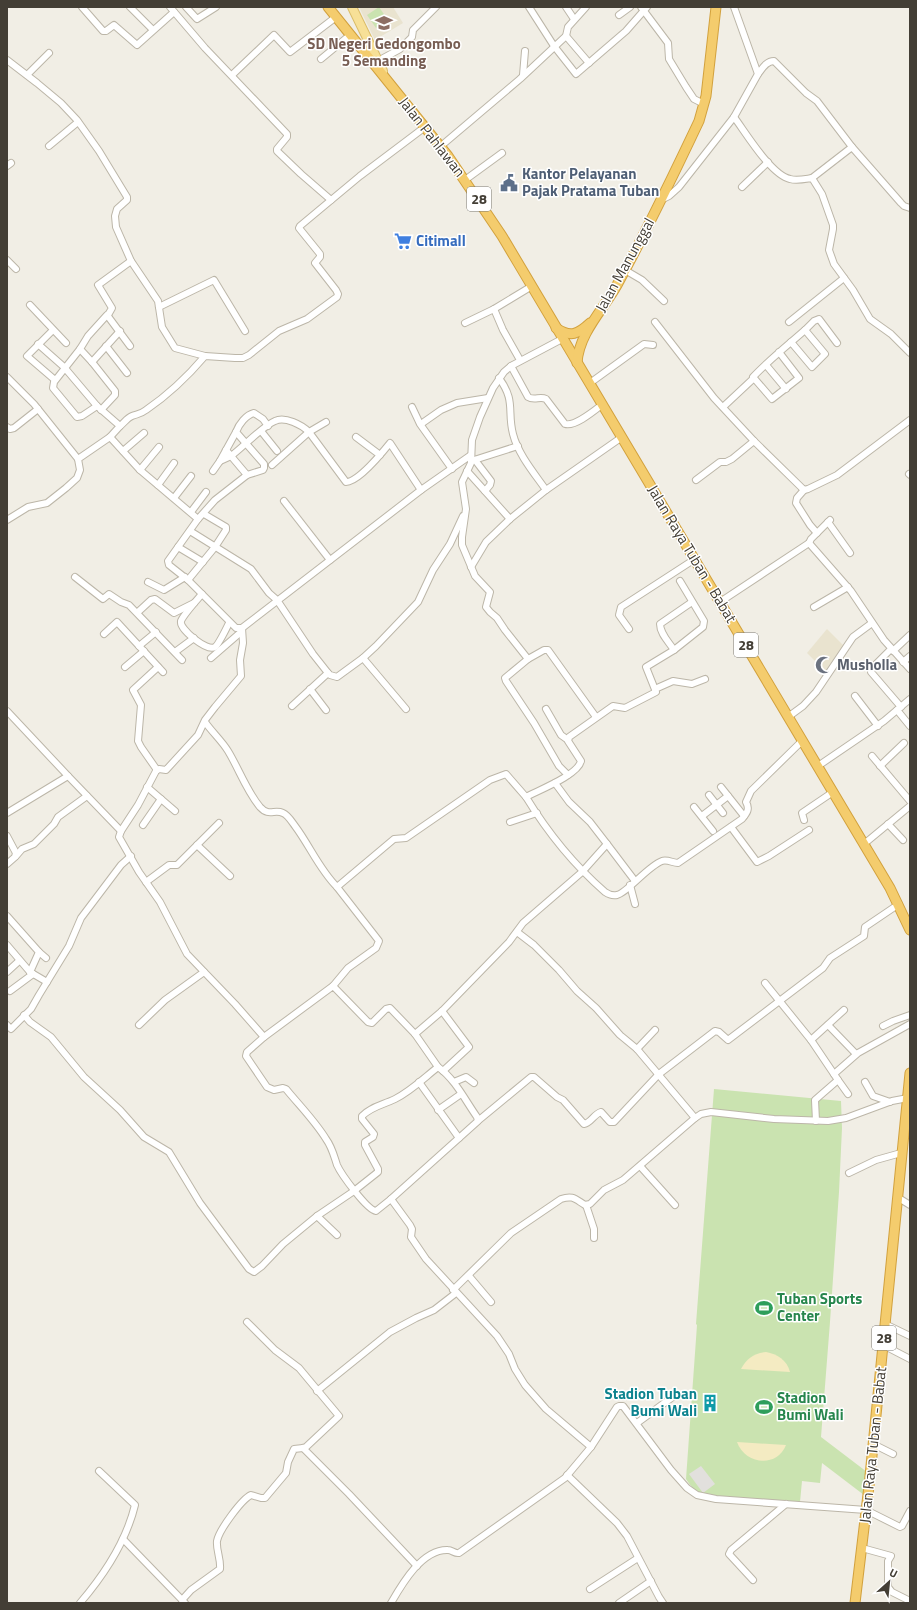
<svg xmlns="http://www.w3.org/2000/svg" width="917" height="1610" font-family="'Titillium Web',sans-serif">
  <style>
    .education { fill: #e9e3cf }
    .green { fill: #cae3b0 }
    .sand { fill: #f4ebc2 }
    .parking { fill: #e2e0dd }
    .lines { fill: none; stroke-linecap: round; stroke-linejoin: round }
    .minor-casing { stroke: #bcb6a8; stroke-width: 8 }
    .major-casing { stroke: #dbbd69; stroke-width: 10 }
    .highway-casing { stroke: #d2a13d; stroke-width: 11 }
    .minor { stroke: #fff; stroke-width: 6 }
    .major { stroke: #f7e097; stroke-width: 8 }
    .highway { stroke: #f4cc6d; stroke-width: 9 }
    .labels { text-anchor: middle; stroke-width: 3; stroke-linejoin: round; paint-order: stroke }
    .shield { fill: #fff; stroke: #7b7872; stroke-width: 1 }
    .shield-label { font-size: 14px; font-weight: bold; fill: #433e35 }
    .education-label { font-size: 15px; font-weight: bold; fill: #785e54; stroke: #fff }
    .street-label { font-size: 15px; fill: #433e35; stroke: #fff }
    .service-label { font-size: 15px; font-weight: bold; fill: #4e5e75; stroke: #fff; text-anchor: start }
    .shop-label { font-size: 15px; font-weight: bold; fill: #366cbe; stroke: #fff; text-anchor: start }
    .worship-label { font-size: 15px; font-weight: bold; fill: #5b616d; stroke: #fff; text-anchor: start }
    .leisure-label { font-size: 15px; font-weight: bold; fill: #27864d; stroke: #fff; text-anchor: start }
    .culture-label { font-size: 15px; font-weight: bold; fill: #0d838f; stroke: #fff; text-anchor: end }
  </style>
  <rect width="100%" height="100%" fill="#f1eee5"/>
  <!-- education -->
  <g class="education">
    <path d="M359,7H393L403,23L375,40Z"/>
    <path d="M827,629L844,646L827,673L807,653Z"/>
  </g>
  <!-- green -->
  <g class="green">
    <path d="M379,7L388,20L376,28L367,15Z"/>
    <path d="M714,1089L841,1101L842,1128L839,1192L830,1322L821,1437L867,1472L864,1495L822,1463L820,1483L802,1481L800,1502L704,1496C696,1492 691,1487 686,1479L697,1325L696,1324Z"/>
  </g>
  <!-- sand -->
  <g class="sand">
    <path d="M766,1352C777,1354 787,1360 790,1372L741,1369C746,1359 754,1353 766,1352Z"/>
    <path d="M737,1442L786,1445C777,1468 745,1465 737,1442Z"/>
  </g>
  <!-- parking -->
  <path class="parking" d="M701,1466L715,1484L703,1493L689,1474Z"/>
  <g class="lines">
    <!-- minor casing -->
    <g class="minor-casing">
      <g id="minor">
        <path d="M82,7L103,31H106L114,25L137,45L174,12"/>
        <path d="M130,7L153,30"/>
        <path d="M170,7L205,48L287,134V137L277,149V151L301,174L331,200"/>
        <path d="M186,7L197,19L216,7"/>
        <path d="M529,7L554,46L576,74L626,31L647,7"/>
        <path d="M566,7L574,19"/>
        <path d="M641,7L668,43L669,59L686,87L694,99L704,104"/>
        <path d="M619,15L630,7"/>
        <path d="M566,36L589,63"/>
        <path d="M321,59L350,35"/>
        <path d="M7,60L37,83L61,103L77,120L99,151L127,197V200L117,209L115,216L116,227L131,261L158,301L162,327L175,348L205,356"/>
        <path d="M378,61L400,49L412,37L413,30L436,7"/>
        <path d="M758,74C762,69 766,61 774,61L806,93L817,101L852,147"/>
        <path d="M27,75L49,53"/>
        <path d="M232,75L274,35L290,52L336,17"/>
        <path d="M523,75L525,51"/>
        <path d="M734,117C746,133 771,175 790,179C797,181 805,179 812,178L822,194L833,225V229L829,250L834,264L853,290L870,319L891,334L910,353"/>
        <path d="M49,146L78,122"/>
        <path d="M441,146L520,79L566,36L568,27L586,7"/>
        <path d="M7,166L11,163"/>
        <path d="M812,178L852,147L901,203L904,206L910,208"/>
        <path d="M465,180L502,153"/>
        <path d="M742,187L768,162"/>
        <path d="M661,200L669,196L679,187L734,117L758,74L734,7"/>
        <path d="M7,260L16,269"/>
        <path d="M625,270L642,280L664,301"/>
        <path d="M30,305L66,343"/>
        <path d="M159,307L214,280L245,331"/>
        <path d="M494,309L503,330L520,360"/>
        <path d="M108,315L112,308L98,285L131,261"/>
        <path d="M655,322L714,398L754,441L804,490L808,489L837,475L910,420"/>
        <path d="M789,322L844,278"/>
        <path d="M465,323L494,309L532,286"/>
        <path d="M53,330L27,356L55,380"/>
        <path d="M562,339L511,366L504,372L493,388L480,417L472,440L471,463L462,482L466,509L462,537V545L475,576L490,592L486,607L490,612L497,618L505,630L528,659L544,650H548L596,717"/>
        <path d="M791,342L812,367L825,354L805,330L814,321L819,319L837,343"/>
        <path d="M38,344L64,367L97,406L120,426L110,437"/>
        <path d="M106,346L127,373"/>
        <path d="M80,349L54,382L53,388L77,417L82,416L97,406"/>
        <path d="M779,352L799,378L772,399L753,377C769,360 788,345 805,330"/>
        <path d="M92,362L120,331"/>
        <path d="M766,365L786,389"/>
        <path d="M511,366L528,397C534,401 540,396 546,399L565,424C575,427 594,411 603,404"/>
        <path d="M7,377L34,404L78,459"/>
        <path d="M499,378C516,401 507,411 513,434C518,454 534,473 546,490"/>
        <path d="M590,383L644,344L653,345"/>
        <path d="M412,407L420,424L452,469"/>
        <path d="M723,407L754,378"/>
        <path d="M101,410L115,395V391L92,362L80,349L88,336L107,315L130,346"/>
        <path d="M421,424L441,410L457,403L488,398"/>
        <path d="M120,426C124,423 127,418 132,416C137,414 141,414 146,410C168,395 188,376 205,356L235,358H243L249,355L279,331L307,319L337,297L338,294L336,290L315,263L320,257V254L299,228L300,226L360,176L425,127"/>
        <path d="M268,426L263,419L254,413C246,415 239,424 236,432L264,464V468L263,470L247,475L215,500L198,519L168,561L169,565L188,580L236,628H242L421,490L471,455"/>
        <path d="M7,427L10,429L14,428L38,409"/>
        <path d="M261,431L277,451"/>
        <path d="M356,437L380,455"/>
        <path d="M226,450L231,456C242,448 264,425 275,421C285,416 302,425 309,432L346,482C358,482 382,453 390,443L421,490"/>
        <path d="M123,451L144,433"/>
        <path d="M475,460L491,481L490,485L485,491"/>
        <path d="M220,461L236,432"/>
        <path d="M471,461L518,446"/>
        <path d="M272,465L309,432L326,422"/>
        <path d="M140,470L159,447"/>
        <path d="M213,471L220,461L231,456L247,475"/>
        <path d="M467,471L510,519"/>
        <path d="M909,474L910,475"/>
        <path d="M696,480L720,462H726L732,459L754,441"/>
        <path d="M158,485L174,463"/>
        <path d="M804,490L797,498L796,503L810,525L817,533"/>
        <path d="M174,498L191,476"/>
        <path d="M284,501L330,560"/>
        <path d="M191,512L206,492"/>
        <path d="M7,520L28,507L47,503L66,488L77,478L80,470L78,459L110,437L140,470L198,519"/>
        <path d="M828,522L850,553"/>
        <path d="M190,531L251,569L269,593L277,600L313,654L328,673L330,675L337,677L363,658L376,646L418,602L433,570L450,544L463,516"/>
        <path d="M809,543L851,591L884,640L910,669"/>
        <path d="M178,547L203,562"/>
        <path d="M471,567L486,542L510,519L546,490L622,437"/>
        <path d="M75,577L103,599L109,594L121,602L129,605L182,660"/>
        <path d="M188,580L215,547L226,530V527L204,514"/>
        <path d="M680,581L704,621L703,627L674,650L646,667L656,692L625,708L613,706L569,737L568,741L581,761C578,775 539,790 526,797C548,833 574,865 605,892C608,894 613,896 617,895C627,893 648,866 662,861C667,859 673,863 678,863L742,819C747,813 750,809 746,802L751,791L802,741"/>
        <path d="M148,582L164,590L185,577"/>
        <path d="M202,594C197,600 184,614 181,621C179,629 207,652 215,647C219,644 226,629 229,623"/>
        <path d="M720,602L809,543L811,539L830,520"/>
        <path d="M814,607L848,587"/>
        <path d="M138,612L151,600L155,599L174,613L194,603"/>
        <path d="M242,628L243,643L240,660L241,676L215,707L205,720L198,735L166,770L159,769L156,771L138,805L121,831L119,837L139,872L160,902L187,954L235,1004L264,1037"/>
        <path d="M629,629L619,615L621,607L695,559"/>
        <path d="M104,634L117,622L163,672"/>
        <path d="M139,646L156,632"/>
        <path d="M891,649L872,668L871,672L901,707"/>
        <path d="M674,650C669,642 660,634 660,624L692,602"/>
        <path d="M893,651L910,635"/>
        <path d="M175,652L194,638"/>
        <path d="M211,658L241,632"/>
        <path d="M363,658L406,709"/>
        <path d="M528,659L505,678L506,681L534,723L559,766L568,775"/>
        <path d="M903,662L910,656"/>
        <path d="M125,667L144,651"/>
        <path d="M310,689L326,710"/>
        <path d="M655,689L673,681L692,684L705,679"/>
        <path d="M855,696L878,726"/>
        <path d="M292,706L328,673"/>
        <path d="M546,709L561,735L568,740"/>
        <path d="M897,710L910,726"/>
        <path d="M7,711L68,776"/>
        <path d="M788,717L803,706L816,692L853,637L872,623"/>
        <path d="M205,722C212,732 222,741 228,751C239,769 246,790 260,807C269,817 274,809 283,813C288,815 292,822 295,826C310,846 319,869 337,887L394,839L406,838L490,780L506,774L526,797"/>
        <path d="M872,756L910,801"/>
        <path d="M818,766L884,721L910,699"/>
        <path d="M880,766L904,743"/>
        <path d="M157,770L141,747L138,741L141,705L133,690L158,667"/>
        <path d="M721,787L744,816"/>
        <path d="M709,795L723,813"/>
        <path d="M161,799L175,811"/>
        <path d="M694,807L713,831"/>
        <path d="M7,813L68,776L121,831"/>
        <path d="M702,816L728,796"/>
        <path d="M804,820L802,813L833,792"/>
        <path d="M510,822L537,813"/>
        <path d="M888,824L903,840"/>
        <path d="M143,825L161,799L147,787"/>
        <path d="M731,827L757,862L769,856L809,830"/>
        <path d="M7,836L16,853L15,857L7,864"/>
        <path d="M607,844L635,881"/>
        <path d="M864,844L910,806"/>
        <path d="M197,845L230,876"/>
        <path d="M16,856L22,849L34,844L54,824L58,817L87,796"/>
        <path d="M146,882L169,865H177L219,823"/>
        <path d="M630,885L635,904"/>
        <path d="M7,916L39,952L30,972"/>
        <path d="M517,932L534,945L559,970L577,991L596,1008L620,1035L637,1049L695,1118"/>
        <path d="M7,945L30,972L47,982"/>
        <path d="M39,952L46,958"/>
        <path d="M7,972L19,961"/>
        <path d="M765,983L811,1040L838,1080L815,1100L816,1121"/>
        <path d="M333,986L348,968L376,948L379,941L337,887"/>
        <path d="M10,991L33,974"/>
        <path d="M442,1011L469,1047L443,1071"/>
        <path d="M24,1015L30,1022L51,1037L84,1077L120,1110L144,1137L169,1152L200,1203L249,1269L254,1272L262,1266L283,1244L317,1216L354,1191L378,1172V1169L365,1145V1142L373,1137L374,1134L362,1119V1116C372,1106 383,1105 395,1099C411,1091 424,1078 438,1067L415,1034L442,1011L509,942L523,923L582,872L607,844L590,822L569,802L555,783"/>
        <path d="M7,1025L11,1029L31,1009L39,995L69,946L81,918L121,865L131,856"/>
        <path d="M139,1025L165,1000L204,972"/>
        <path d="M828,1025L856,1054"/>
        <path d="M883,1026L893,1021L910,1015"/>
        <path d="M415,1034L390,1008L386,1009L372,1023L368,1022L333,986L264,1037L247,1052L246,1056L267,1087L274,1090L283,1088L286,1089C299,1105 315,1121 326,1139C332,1147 334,1156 337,1165C341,1174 367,1210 376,1211L391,1199L410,1225L412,1229L411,1237L426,1259L497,1336L509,1354L515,1369L525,1385L546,1409L591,1447"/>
        <path d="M811,1040L844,1010"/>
        <path d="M637,1049L655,1030"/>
        <path d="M834,1074L858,1053L910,1024"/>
        <path d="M838,1080L848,1094"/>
        <path d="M419,1082L459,1138"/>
        <path d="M454,1082L466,1077L474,1083"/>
        <path d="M865,1082L873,1096L890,1102"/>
        <path d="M438,1110L461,1094"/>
        <path d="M479,1120L531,1077H534L557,1097L563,1100L584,1124C591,1123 594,1114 601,1112L610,1122H614L659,1074L715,1031L719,1032L728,1040L823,968L830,958L864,936L865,927L899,904"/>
        <path d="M640,1166L675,1205"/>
        <path d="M849,1173L876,1160L901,1153"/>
        <path d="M897,1197L910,1205"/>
        <path d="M391,1199L478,1121L477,1117C465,1100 455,1079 438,1067"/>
        <path d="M586,1205L594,1229V1238"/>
        <path d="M317,1216L337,1235"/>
        <path d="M469,1276L491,1302"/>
        <path d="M453,1290L511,1233L561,1199C573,1195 575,1199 585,1205L590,1204L604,1190L623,1180L695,1118L701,1114L711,1112L774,1119L828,1121L846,1118L892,1101L908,1098"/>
        <path d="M885,1324L910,1336"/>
        <path d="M883,1345L910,1359"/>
        <path d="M317,1391L390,1332L416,1318L434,1310L456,1293"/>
        <path d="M637,1423L674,1396"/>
        <path d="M873,1444L893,1454"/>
        <path d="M303,1448L349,1494L417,1566"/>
        <path d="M567,1475L617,1523L627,1536L659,1597L663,1603"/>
        <path d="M123,1539L185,1603"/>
        <path d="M862,1548L891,1556L888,1561V1587L892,1592L910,1601"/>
        <path d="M753,1580L729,1554L731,1550L786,1504"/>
        <path d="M590,1589L638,1558"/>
        <path d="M182,1600L191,1590L220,1569C221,1559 216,1550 217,1541C219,1530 242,1499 251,1495L261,1498H265L286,1473L288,1462L294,1449L303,1448L306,1447L339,1416L299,1368L275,1350L247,1322"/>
        <path d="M80,1603C104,1575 126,1542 135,1505L99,1471"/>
        <path d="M391,1603C402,1584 422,1549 448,1550C452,1550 455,1554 459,1553L565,1478L591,1447L617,1407L619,1406H623L671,1470L687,1488L697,1495L716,1499L866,1510L900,1527L902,1526L910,1511"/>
        <path d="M619,1603L651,1581"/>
      </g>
    </g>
    <!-- major casing -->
    <g class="major-casing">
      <path id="major" d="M352,7L383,71"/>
    </g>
    <!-- highway casing -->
    <g class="highway-casing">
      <g id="highway">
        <path d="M328,7L448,156L502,236L890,888L910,930"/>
        <path d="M556,328C571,338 578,334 590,323"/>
        <path d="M577,363C579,333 603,310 617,285C646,232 673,176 699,121L706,96L716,7"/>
        <path d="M855,1603L869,1486L910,1073"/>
      </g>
    </g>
    <!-- minor -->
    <use href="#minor" class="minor"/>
    <!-- major -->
    <use href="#major" class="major"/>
    <!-- highway -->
    <use href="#highway" class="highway"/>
  </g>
  <!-- icons -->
  <defs>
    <g id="school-bare" transform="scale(1.38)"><path d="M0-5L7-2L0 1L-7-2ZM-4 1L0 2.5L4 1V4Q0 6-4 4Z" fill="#8d6e63" stroke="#fff" stroke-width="2.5" paint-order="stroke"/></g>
    <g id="civic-bare" transform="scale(1.38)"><path d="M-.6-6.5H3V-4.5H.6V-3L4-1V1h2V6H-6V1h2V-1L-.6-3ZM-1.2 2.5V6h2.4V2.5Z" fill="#5c6f8a" stroke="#fff" stroke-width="2.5" paint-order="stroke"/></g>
    <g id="supermarket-bare" transform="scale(1.38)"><path d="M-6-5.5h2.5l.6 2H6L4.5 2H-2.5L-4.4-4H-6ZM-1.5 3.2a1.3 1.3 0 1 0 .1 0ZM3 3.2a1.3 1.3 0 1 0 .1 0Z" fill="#3f7fe0" stroke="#fff" stroke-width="2.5" paint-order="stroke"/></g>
    <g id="mosque-bare" transform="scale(1.38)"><path d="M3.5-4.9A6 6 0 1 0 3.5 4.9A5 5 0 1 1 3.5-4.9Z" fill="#6b7280" stroke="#fff" stroke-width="2.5" paint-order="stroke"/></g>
    <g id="stadium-bare" transform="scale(1.38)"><path d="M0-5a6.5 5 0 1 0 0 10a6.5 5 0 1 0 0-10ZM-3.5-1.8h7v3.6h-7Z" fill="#2e9e5b" stroke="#fff" stroke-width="2.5" paint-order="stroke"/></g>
    <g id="building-bare" transform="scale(1.38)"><path d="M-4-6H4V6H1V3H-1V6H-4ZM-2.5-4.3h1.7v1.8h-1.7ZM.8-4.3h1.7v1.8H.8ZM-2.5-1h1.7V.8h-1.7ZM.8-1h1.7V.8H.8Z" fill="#0f9aa8" stroke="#fff" stroke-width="2.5" paint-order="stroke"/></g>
  </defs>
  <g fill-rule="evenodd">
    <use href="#school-bare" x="384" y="23"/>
    <use href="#civic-bare" x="509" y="183"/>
    <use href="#supermarket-bare" x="403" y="241"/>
    <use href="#mosque-bare" x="824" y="665"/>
    <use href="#stadium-bare" x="764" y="1308"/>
    <use href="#building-bare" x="710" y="1403"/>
    <use href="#stadium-bare" x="764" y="1407"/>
  </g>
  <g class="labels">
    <!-- shield labels -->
    <g class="shield">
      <rect x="467" y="187" width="24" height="24" rx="3"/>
      <rect x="734" y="633" width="24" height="24" rx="3"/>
      <rect x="872" y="1326" width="24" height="24" rx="3"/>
    </g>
    <g class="shield-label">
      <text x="479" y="204">28</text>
      <text x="746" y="650">28</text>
      <text x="884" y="1343">28</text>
    </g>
    <!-- education labels -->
    <g class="education-label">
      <text x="384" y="49">SD Negeri Gedongombo<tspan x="384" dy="17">5 Semanding</tspan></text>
    </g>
    <!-- street labels -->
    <g class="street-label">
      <text transform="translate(432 137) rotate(52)" y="5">Jalan Pahlawan</text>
      <text transform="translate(625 265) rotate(-61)" y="5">Jalan Manunggal</text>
      <text transform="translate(692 554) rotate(59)" y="5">Jalan Raya Tuban - Babat</text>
      <text transform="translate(873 1445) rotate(-84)" y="5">Jalan Raya Tuban - Babat</text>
    </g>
    <!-- service labels -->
    <g class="service-label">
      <text x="522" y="179">Kantor Pelayanan<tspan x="522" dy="17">Pajak Pratama Tuban</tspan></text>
    </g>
    <!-- shop labels -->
    <g class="shop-label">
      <text x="416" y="246">Citimall</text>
    </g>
    <!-- worship labels -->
    <g class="worship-label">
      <text x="837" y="670">Musholla</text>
    </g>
    <!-- leisure labels -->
    <g class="leisure-label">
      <text x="777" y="1304">Tuban Sports<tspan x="777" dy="17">Center</tspan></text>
      <text x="777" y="1403">Stadion<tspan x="777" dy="17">Bumi Wali</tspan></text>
    </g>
    <!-- culture labels -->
    <g class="culture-label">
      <text x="697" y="1399">Stadion Tuban<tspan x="697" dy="17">Bumi Wali</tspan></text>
    </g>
  </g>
  <!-- border -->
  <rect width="917" height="1610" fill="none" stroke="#433e35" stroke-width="16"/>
  <!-- north arrow -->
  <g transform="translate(889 1582) rotate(27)" stroke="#ffffff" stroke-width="3" paint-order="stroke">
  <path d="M0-3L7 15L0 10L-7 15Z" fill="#433e35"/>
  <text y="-6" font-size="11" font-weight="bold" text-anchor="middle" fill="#433e35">U</text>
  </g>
</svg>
